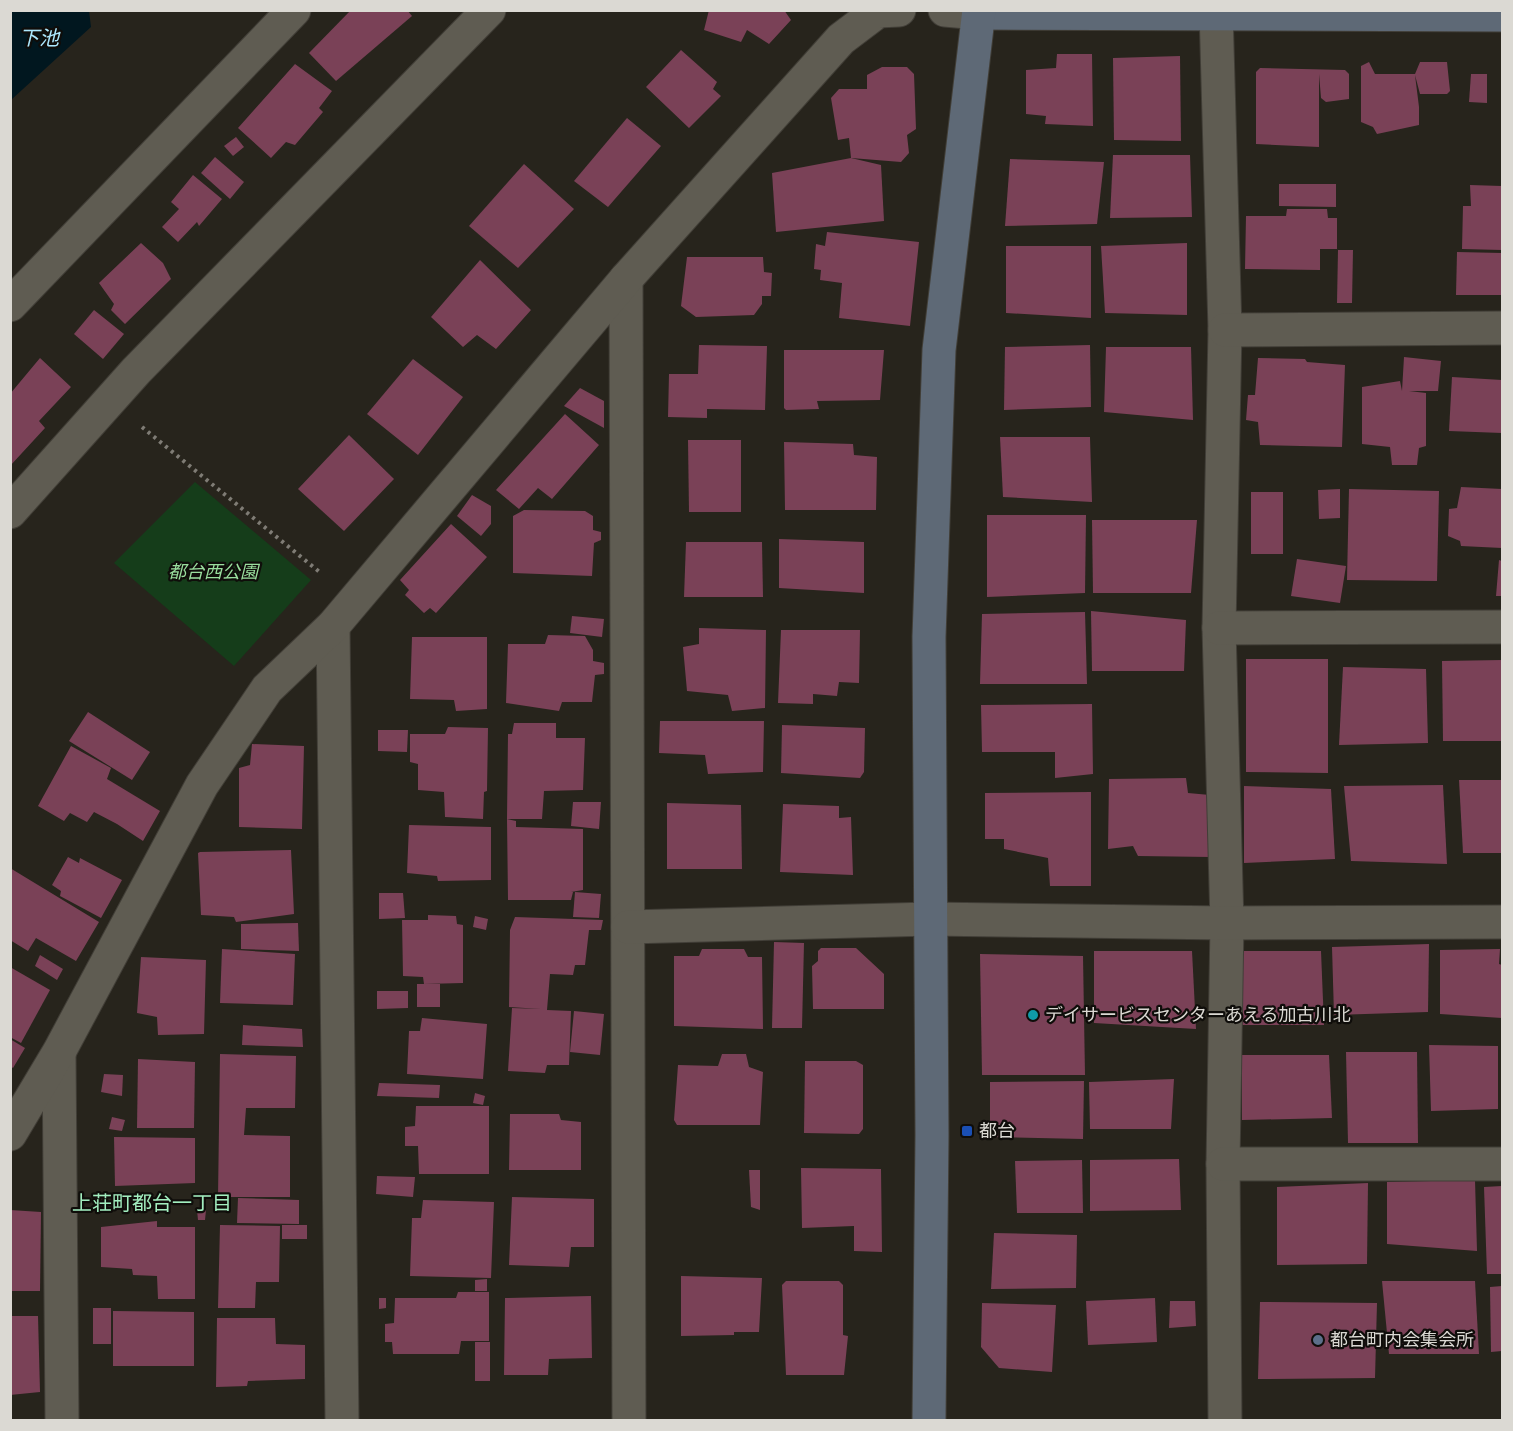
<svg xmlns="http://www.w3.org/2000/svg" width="1513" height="1431" font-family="'PT Serif','Noto Sans JP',serif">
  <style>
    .green { fill: #153d1a }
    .water { fill: #01171f }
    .building { fill: #7a4157 }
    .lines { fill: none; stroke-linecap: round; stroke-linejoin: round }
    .street-casing { stroke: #413e37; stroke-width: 35 }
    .secondary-casing { stroke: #413e37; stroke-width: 35 }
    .path { stroke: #7f7c75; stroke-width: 4; stroke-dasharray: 3 4.5; stroke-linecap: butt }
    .street { stroke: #5f5c52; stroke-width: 33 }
    .secondary { stroke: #5e6976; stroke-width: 33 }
    .culture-dot { fill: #0f9aa8; stroke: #0f0d0a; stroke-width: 2 }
    .transit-dot { fill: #1a4fb4; stroke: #0f0d0a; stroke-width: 2 }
    .service-dot { fill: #5c6f8a; stroke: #0f0d0a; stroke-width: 2 }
    .labels { text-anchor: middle; stroke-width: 4.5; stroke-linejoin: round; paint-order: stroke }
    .park-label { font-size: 18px; font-style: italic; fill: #99dd9d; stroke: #0f0d0a }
    .poi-label { font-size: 18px; fill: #dbd9d3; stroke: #0f0d0a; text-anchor: start }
    .water-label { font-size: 20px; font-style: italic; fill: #ace8fe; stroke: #0f0d0a }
    .neighbourhood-label { font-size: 20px; fill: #a2eebf; stroke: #0f0d0a }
  </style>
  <rect width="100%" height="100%" fill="#27241c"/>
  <!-- green -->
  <path class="green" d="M195,482L311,580L234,666L114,563Z"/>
  <!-- water -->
  <path class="water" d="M11,10L89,11L91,27L11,100Z"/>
  <!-- building -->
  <g class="building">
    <path d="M351,10H407L412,16L336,81L309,53Z"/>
    <path d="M709,10H784L791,20L769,44L747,30L741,42L704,30Z"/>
    <path d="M681,50L717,82L713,89L721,96L689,128L646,87Z"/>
    <path d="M1057,54H1092L1093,126L1045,124L1046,116L1026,114V70L1056,68Z"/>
    <path d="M1180,56L1181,141L1114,140L1113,58Z"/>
    <path d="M1369,62L1375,74H1415L1420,62H1447L1450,91L1447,94H1420L1415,75L1419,107V125L1377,134L1373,127L1361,122V66Z"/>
    <path d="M295,64L332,91L319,108L323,112L295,145L286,142L271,158L238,128Z"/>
    <path d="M882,67H907L914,74L916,129L907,135L909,153L901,162L851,158L849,138L838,140L831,98L839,89H867V75Z"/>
    <path d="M1260,68L1345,70L1349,74V99L1326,102L1321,98L1319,74V147L1256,144V72Z"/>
    <path d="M1471,74H1487V103L1469,102Z"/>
    <path d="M627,118L661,146L608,207L574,181Z"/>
    <path d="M236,137L244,147L233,156L224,146Z"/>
    <path d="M1113,155H1190L1192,217L1110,218Z"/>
    <path d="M215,157L244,182L230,199L201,173Z"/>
    <path d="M851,158L881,165L884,221L776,232L772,173Z"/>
    <path d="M1010,159L1104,162L1097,224L1005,226Z"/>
    <path d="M524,164L574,209L518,268L469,226Z"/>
    <path d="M193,175L222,199L199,226L197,222L178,242L162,227L179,209L171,202Z"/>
    <path d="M1279,184H1336V207L1279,206Z"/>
    <path d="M1470,185L1502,186V250L1462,249L1463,206H1471Z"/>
    <path d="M1287,209H1327L1328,218H1337V249H1320V270L1245,269L1246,216H1286Z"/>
    <path d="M827,232L919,242L910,326L839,318L842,283L820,280L821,270L814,269L816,244L825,246Z"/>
    <path d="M141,243L163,263L171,279L125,324L111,310L114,304L99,283Z"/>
    <path d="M1187,243V315L1105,313L1101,246Z"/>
    <path d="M1006,246H1091V318L1006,313Z"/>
    <path d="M1338,250H1353L1352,303H1337Z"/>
    <path d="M1457,252L1502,253V295H1456Z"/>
    <path d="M687,257H763L764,272L772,273L771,296H762V304L754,315L696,317L681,306Z"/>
    <path d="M480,260L531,310L496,349L477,335L463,347L431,317Z"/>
    <path d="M94,310L124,334L103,359L74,334Z"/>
    <path d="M699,345L767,346L765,410L707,409V418L668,417L669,374H698Z"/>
    <path d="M1090,345L1091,407L1004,410L1005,347Z"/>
    <path d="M1106,347H1191L1193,420L1104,412Z"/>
    <path d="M784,350H884L880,400L817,401L819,409L786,410L784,408Z"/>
    <path d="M1404,357L1441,361L1438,391H1409L1426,393V446L1419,448L1417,465H1392L1390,447L1362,444V387L1400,381L1402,391Z"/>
    <path d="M40,358L71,387L39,421L45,428L10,466V394Z"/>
    <path d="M1258,358L1305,359L1307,362L1345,365L1342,447L1260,445L1258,422L1246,420L1248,395H1255Z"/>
    <path d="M413,359L463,397L418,455L367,414Z"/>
    <path d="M1452,377L1502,380V433L1449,431Z"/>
    <path d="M580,388L604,401V428L564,406Z"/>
    <path d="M565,414L599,445L552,499L538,488L519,509L496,490Z"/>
    <path d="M349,435L394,479L344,531L298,489Z"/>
    <path d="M1000,437H1090L1092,502L1003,497Z"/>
    <path d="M688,440H741V512H689Z"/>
    <path d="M784,442L853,444L854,455L877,457L876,510H785Z"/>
    <path d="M1461,487L1502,489V548L1461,546L1460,541L1448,536L1449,509L1457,508Z"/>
    <path d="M1340,489V518L1319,519L1318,490Z"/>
    <path d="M1349,489L1439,491L1437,581L1347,580Z"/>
    <rect x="1251" y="492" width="32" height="62"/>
    <path d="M472,495L491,506V524L481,536L457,516Z"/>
    <path d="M524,510L585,511L593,516V530L601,532V540L594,543L592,576L513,573V516Z"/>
    <path d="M987,515H1086L1085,593L987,597Z"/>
    <path d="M1092,520H1197L1191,593H1093Z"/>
    <path d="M451,524L487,557L436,613L430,608L424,613L405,595L409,590L400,580Z"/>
    <path d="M779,539L864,542V593L779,588Z"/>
    <path d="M686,542H762L763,597H684Z"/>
    <path d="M1297,559L1346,566L1340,603L1291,596Z"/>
    <path d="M1499,560L1502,561V596H1496Z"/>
    <path d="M1091,611L1186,620L1184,671H1092Z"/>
    <path d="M1085,612L1087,684H980L982,614Z"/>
    <path d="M572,616L604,619L602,637L570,633Z"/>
    <path d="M699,628L766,630L765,708L732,711L728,695L687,691L683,647L699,644Z"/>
    <path d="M781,630H860L859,683L839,682L837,696L813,694V704L778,703Z"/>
    <path d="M548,635L585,636L593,650V661L604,663V674L595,675L592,702H562L559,711L506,703L508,644H545Z"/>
    <path d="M412,637H487V709L456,711L454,700L410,699Z"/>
    <path d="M1246,659H1328V773L1246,772Z"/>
    <path d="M1502,660V741H1443L1442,661Z"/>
    <path d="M1343,667L1426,669L1428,743L1339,745Z"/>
    <path d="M1092,704L1093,774L1055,778V752H982L981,705Z"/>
    <path d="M88,712L150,752L132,780L69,741Z"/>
    <path d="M660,721H764L763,772L708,774L705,755L659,753Z"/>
    <path d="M514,723H556V738H585L583,790L544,791L542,819H507L516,821V827L583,829V890L571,892H573L571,900H508L507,819L508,734H512Z"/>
    <path d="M782,725L865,728L864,772L860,778L781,773Z"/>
    <path d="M448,727L488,728L487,791L484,792L483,819L445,817L444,792L418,790V764L410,762V734H445Z"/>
    <path d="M378,730H408L407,752L378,751Z"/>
    <path d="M252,744L304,746L302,829L239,827V768L250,765Z"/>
    <path d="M71,746L111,768L107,779L160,811L143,841L117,824L94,812L87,822L70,813L64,821L38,806Z"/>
    <path d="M1186,778L1188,793L1210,795L1211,857L1138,856L1133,846L1108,849L1109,779Z"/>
    <path d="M1459,780H1502V853H1463Z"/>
    <path d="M1443,785L1447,864L1351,861L1344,786Z"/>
    <path d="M1244,786L1331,789L1335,859L1244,863Z"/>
    <path d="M1091,792V886H1050L1048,858L1004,849V839H985V793Z"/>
    <path d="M573,802H601L599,829L571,826Z"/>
    <path d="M667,803L741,805L742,869H667Z"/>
    <path d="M783,804L839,806V818L851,817L853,875L780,872Z"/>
    <path d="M409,825L491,827V880L438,881L437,876L407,873Z"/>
    <path d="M291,850L294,914L236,922L234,917L201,915L198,853L200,852Z"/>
    <path d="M68,857L79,863L80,858L122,880L101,918L60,896L61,891L52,885Z"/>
    <path d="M10,868L99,922L76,961L36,938L28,951L10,940Z"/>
    <path d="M575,892L601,894L599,918L573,917Z"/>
    <path d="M379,893H403L405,918L379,919Z"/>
    <path d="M428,915L456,916L457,924L463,925V983L424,984L423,977L403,976L402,920H428Z"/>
    <path d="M475,916L488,919L486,930L473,927Z"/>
    <path d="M515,917L603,920L601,930H589L585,965H575L573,975L550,974L547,1010L571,1011L569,1065H547L545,1073L508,1071L512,1008L541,1009L509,1007L510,930Z"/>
    <path d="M298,923L299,951L241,949V924Z"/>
    <path d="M774,942L804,943L802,1028H772Z"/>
    <path d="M1429,944L1428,1012L1334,1015L1332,947Z"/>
    <path d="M821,948H856L884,974V1009H813L812,966L818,961V951Z"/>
    <path d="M222,949L295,954L293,1005L220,1003Z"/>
    <path d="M702,949H744L748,957H762L763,1029L674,1026V956H699Z"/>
    <path d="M1500,949L1499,964L1502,965V1018L1440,1014V950Z"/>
    <path d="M1094,951H1192L1196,1029L1094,1023Z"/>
    <path d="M1240,951H1321L1324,1025H1242Z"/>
    <path d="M980,954L1083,956L1085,1075H982Z"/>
    <path d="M40,955L63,969L57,980L35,966Z"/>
    <path d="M141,957L206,960L204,1034L158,1035L157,1017L137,1013Z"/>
    <path d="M10,967L50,990L21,1043L10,1037Z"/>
    <rect x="417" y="984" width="23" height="23"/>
    <path d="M377,991H408V1008L377,1009Z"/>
    <path d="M574,1011L604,1014L600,1055L570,1052Z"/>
    <path d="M422,1018L487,1024L483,1079L407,1074L409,1031H420Z"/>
    <path d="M243,1025L302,1029L303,1047L242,1045Z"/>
    <path d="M10,1039L25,1048L13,1068L10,1066Z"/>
    <path d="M1429,1045L1498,1046V1109L1431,1111Z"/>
    <path d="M1346,1052H1417L1418,1143H1348Z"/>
    <path d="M220,1054L296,1056L295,1108H246L244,1135L290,1136V1197H218Z"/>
    <path d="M722,1054H746L749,1067L763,1072L760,1125H677L674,1120L678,1065L718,1066Z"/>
    <path d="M1242,1055H1329L1332,1118L1242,1120Z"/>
    <path d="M138,1059L195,1062L194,1128H137Z"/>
    <path d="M805,1061H856L863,1065V1129L859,1134L804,1133Z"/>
    <path d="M104,1074L123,1075L122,1096L101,1092Z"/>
    <path d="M1174,1079L1171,1129H1090L1089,1082Z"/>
    <path d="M1084,1081L1083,1139L990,1137V1082Z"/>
    <path d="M379,1083L440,1085L439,1098L377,1096Z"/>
    <path d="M475,1093L485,1096L483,1105L473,1103Z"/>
    <path d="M416,1106H489V1174H419L418,1146H405V1127L415,1126Z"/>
    <path d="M510,1114H559L561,1120L581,1122V1170H509Z"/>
    <path d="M112,1117L125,1120L122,1131L109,1129Z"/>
    <path d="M114,1137L195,1138V1183L115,1186Z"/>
    <path d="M1179,1159L1181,1210L1090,1211V1160Z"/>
    <path d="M1082,1160L1083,1213H1017L1015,1161Z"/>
    <path d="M801,1168L881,1169L882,1252L854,1251V1226L802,1228Z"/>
    <path d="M749,1170H760V1210L751,1207Z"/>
    <path d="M377,1176L415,1177L413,1197L376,1194Z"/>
    <path d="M1475,1180L1477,1251L1387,1244V1182Z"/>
    <path d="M1368,1183L1367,1264L1277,1265V1187Z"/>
    <path d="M1502,1186V1274H1487L1484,1187Z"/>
    <path d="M512,1197L594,1199V1247H571L569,1267L509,1265Z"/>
    <path d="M238,1198L299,1200V1224L237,1223Z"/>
    <path d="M423,1200L494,1202L491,1278L410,1276L412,1218H421Z"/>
    <path d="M10,1210L41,1212L40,1291H10Z"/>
    <path d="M197,1210H206L205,1220H198Z"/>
    <path d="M157,1221V1227H195V1299H158L157,1276L133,1275L132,1269L101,1267V1227Z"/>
    <path d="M220,1225L280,1226L279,1282H256L255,1308H218Z"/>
    <rect x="282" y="1225" width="25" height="14"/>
    <path d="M994,1233L1077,1235L1076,1288L991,1289Z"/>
    <path d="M681,1276L762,1278L759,1332H734V1335L681,1336Z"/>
    <path d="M487,1279V1291H475V1280Z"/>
    <path d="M786,1281H839L843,1285V1335L848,1336L844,1375H786L782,1285Z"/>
    <path d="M1382,1281H1475L1479,1354H1389Z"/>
    <path d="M1502,1286V1351L1491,1352L1490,1287Z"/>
    <path d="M458,1292H489V1341H461L459,1354H393L392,1342H385V1324L394,1323L395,1298H456Z"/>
    <path d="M591,1296L592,1358L549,1359L548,1375H504L505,1298Z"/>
    <path d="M379,1298H386V1308L379,1309Z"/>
    <path d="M1155,1298L1157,1342L1088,1345L1086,1301Z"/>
    <path d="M1170,1301H1195L1196,1326L1169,1328Z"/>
    <path d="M1260,1302L1377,1303L1375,1378L1258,1379Z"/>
    <path d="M982,1303L1056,1305L1052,1372L999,1368L981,1347Z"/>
    <rect x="93" y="1308" width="18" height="36"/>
    <path d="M113,1311L194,1312V1366H113Z"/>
    <path d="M10,1316H38L40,1392L10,1395Z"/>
    <path d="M217,1318H275L276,1344L305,1345V1379L248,1381L247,1386L216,1387Z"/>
    <rect x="475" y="1342" width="15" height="39"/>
  </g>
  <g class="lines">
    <!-- street casing -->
    <g class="street-casing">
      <g id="street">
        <path d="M945,10L979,13"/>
        <path d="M1216,10L1225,330L1219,628L1227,923L1223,1164L1225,1420"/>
        <path d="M626,279L629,1420"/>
        <path d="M10,305L294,10"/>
        <path d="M1225,330L1502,328"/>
        <path d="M10,512L136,371L489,10"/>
        <path d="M333,626L342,1420"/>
        <path d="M1219,628L1502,627"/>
        <path d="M628,927L930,919L1227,923L1502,922"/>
        <path d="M59,1053L62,1420"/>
        <path d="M10,1134L59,1052L202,785L267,689L333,626L626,279L841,39L878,11L899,10"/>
        <path d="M1223,1164H1502"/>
      </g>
    </g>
    <!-- secondary casing -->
    <g class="secondary-casing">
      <g id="secondary">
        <path d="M979,13L1502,15"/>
        <path d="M929,1420L932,1135L929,637L939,350L979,10"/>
      </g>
    </g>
    <!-- path -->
    <path class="path" d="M142,427L322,574"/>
    <!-- street -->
    <use href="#street" class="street"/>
    <!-- secondary -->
    <use href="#secondary" class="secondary"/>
  </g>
  <!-- markers -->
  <circle class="culture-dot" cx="1033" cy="1015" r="6"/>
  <rect class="transit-dot" x="961" y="1125" width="12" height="12" rx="3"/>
  <circle class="service-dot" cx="1318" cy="1340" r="6"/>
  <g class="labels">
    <!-- park labels -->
    <g class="park-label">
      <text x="213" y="578">都台西公園</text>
    </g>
    <!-- poi labels -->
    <g class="poi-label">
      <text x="1045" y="1021">デイサービスセンターあえる加古川北</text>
      <text x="979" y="1137">都台</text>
      <text x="1330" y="1346">都台町内会集会所</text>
    </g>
    <!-- water labels -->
    <g class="water-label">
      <text x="39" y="45">下池</text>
    </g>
    <!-- neighbourhood labels -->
    <g class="neighbourhood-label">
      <text x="152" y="1210">上荘町都台一丁目</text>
    </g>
  </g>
  <!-- border -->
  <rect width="1513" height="1431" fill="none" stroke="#dbd9d3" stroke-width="24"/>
</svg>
